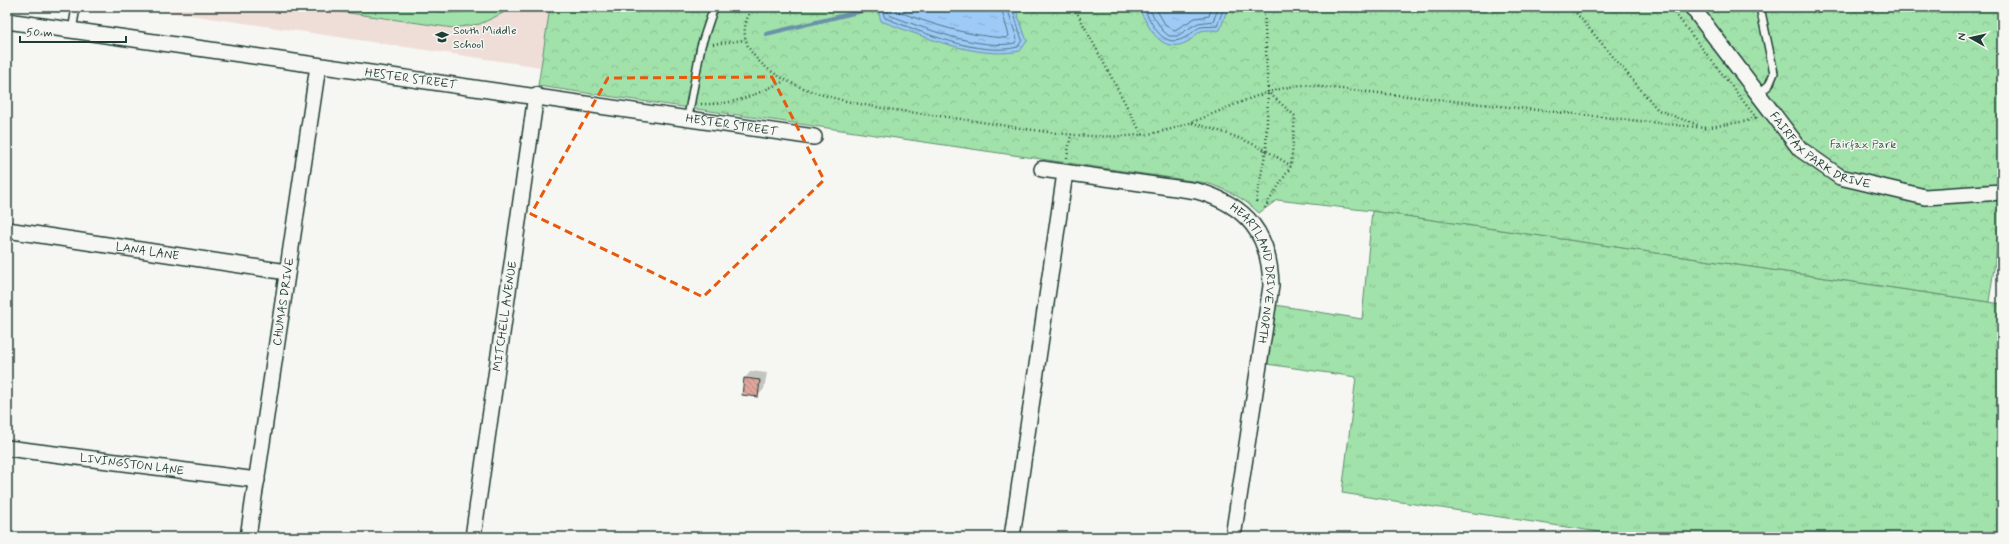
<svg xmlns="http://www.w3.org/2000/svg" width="2009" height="544" font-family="Mynerve,sans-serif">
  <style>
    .built { fill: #efded8 }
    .grass { fill: url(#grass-tufts); stroke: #608f6f }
    .forest { fill: url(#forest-crowns); stroke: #608f6f }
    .garden { fill: #a1e1aa; stroke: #608f6f }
    .water { fill: url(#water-ripples); stroke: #6b92a9 }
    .shadow { fill: #0003 }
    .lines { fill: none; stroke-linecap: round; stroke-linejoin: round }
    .shore { stroke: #517582; stroke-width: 1 }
    .stream { stroke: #6b92a9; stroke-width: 4 }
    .building { fill: url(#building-back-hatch); stroke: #1f3d34 }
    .service-casing { stroke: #1f3d34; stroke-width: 10 }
    .minor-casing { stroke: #1f3d34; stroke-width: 18 }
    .path { stroke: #1f3d34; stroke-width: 2.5; stroke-dasharray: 1 3; stroke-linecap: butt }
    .service { stroke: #f6f6f2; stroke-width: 7 }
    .minor { stroke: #f6f6f2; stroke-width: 15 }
    .marked { fill: none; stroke: #e8590c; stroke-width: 3; stroke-dasharray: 8 5; stroke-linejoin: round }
    .labels { text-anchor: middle; stroke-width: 3; stroke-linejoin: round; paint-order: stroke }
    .poi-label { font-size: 12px; fill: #1f3d34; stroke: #f6f6f2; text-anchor: start }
    .street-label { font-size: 12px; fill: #1f3d34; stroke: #f6f6f2 }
    .park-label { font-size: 12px; fill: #395e4c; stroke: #f6f6f2 }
  </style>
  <defs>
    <pattern id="grass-tufts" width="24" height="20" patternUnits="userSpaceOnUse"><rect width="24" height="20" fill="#a1e1aa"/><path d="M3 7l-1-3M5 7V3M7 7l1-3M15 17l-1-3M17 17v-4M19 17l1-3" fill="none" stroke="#8ac293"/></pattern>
    <pattern id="forest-crowns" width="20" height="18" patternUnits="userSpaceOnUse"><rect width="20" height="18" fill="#a1e1aa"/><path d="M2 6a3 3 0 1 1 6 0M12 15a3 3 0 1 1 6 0" fill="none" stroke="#8ac293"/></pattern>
    <pattern id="water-ripples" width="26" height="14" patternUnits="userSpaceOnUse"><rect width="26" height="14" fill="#9dcaf7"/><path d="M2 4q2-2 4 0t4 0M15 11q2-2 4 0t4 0" fill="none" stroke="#87aed4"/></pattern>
    <pattern id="building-back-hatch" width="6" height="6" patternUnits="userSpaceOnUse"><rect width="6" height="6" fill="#dea59c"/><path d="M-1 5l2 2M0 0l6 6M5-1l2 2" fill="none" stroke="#b38880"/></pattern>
  </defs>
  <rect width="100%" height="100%" fill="#f6f6f2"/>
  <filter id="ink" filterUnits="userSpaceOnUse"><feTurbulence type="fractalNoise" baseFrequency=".025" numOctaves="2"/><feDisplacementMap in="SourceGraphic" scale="8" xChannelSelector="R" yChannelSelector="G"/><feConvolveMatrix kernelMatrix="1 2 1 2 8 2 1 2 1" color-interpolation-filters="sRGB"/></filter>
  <g filter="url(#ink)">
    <!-- built -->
    <path class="built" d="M135,7H550L541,67Z"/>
    <!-- grass -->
    <path class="grass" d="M1372,211L2002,304V537H1632L1342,493L1356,377L1260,363L1269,304L1362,319Z"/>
    <!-- forest -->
    <path class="forest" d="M550,7H2002V216L1989,302L1372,211L1277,200L1259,213C1243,198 1227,189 1206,183L538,86Z"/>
    <!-- garden -->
    <path class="garden" d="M308,7H404L449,13L474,11L483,7H509L503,13L480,24L453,28Z"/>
    <!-- water -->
    <g class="water">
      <path d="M877,7H1015L1027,41L1020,51C977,60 922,36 881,21Z"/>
      <path d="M1138,7H1228L1220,30C1215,31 1206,29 1201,31C1197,33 1193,38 1189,41C1161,57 1149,27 1138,7Z"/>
    </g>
    <!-- shadow -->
    <path class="shadow" d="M751,371L767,373L764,389L758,396L743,395L745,378Z"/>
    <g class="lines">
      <!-- shore -->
      <g class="shore">
        <path d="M881,7L885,18C922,32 979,57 1018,47L1022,40L1012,7"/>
        <path d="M886,7L889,15C921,27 981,51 1015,43L1017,39L1007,7"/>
        <path d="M892,7L894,10C931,24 967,36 1006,38L1009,36L1001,7"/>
        <path d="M1143,7C1152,24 1163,51 1186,37C1191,35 1196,28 1201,27C1206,26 1212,27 1217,26L1224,7"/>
        <path d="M1148,7L1162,30L1169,36H1177L1198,23L1213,21L1219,7"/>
        <path d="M1155,7L1166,26L1175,30L1195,18L1209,16L1212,7"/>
      </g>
      <!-- stream -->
      <path class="stream" d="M766,34L879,7"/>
    </g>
    <!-- building -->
    <path class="building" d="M744,378L760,380L758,397L742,395Z"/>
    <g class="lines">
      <!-- service casing -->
      <g class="service-casing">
        <g id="service">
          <path d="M72,31L76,7"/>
          <path d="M1757,95L1769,85L1774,73L1760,7"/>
          <path d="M688,117L701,46L714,7"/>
        </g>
      </g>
      <!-- minor casing -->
      <g class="minor-casing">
        <g id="minor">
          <path id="s1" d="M1692,7L1800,149L1840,177L1925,197L2002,192"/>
          <path id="s2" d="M7,21C276,60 546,96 814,137"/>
          <path id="s3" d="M1042,169L1197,191C1247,205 1270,234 1271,286L1233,537"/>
          <path id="s4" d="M7,230L287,272"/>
          <path id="s5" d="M7,448L257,480"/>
          <path id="s6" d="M248,537L318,66"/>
          <path id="s7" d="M473,537L536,95"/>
          <path d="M1012,537L1065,173"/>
        </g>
      </g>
      <!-- path -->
      <g class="path">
        <path d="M753,7C741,26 742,42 756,58C798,104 902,110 961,119C1020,127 1080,141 1139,135C1198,130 1246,90 1304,85L1705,128"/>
        <path d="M1074,7L1142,135"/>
        <path d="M1264,7L1268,92L1295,116L1291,166L1264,209"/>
        <path d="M1571,7L1658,110L1700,126"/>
        <path d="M1670,7L1758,120"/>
        <path d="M713,44L744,40"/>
        <path d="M701,104C737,105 753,95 785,81"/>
        <path d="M1192,123C1232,134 1257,143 1291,166"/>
        <path d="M1704,128L1747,121L1756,117"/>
        <path d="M1067,158L1071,134"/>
        <path d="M1256,202L1266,149L1268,92"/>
      </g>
      <!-- service -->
      <use href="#service" class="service"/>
      <!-- minor -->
      <use href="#minor" class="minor"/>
    </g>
  </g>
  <!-- marked area -->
  <path class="marked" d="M772,77L824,180L703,297L531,214L608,78Z"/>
  <!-- icons -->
  <defs>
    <g id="school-bare" transform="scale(1.08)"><path d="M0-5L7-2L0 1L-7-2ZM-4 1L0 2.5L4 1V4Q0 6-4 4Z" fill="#1f3d34" stroke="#f6f6f2" stroke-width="2.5" paint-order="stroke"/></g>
  </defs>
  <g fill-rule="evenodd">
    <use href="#school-bare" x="442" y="37"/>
  </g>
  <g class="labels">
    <!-- poi labels -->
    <g class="poi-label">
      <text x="453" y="34">South Middle<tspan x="453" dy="14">School</tspan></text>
    </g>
    <!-- street labels -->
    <g class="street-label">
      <text dy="4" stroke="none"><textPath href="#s2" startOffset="408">HESTER STREET</textPath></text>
      <text dy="4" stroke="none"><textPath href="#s2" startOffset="732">HESTER STREET</textPath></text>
      <text dy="4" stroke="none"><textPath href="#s1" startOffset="196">FAIRFAX PARK DRIVE</textPath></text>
      <text dy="4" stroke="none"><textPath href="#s4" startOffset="142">LANA LANE</textPath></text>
      <text dy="4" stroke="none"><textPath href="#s3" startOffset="270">HEARTLAND DRIVE NORTH</textPath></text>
      <text dy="4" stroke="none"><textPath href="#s6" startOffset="238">CHUMAS DRIVE</textPath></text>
      <text dy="4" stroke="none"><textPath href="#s7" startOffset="223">MITCHELL AVENUE</textPath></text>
      <text dy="4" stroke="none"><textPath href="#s5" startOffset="126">LIVINGSTON LANE</textPath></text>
    </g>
    <!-- park labels -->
    <g class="park-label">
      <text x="1863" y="148">Fairfax Park</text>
    </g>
  </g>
  <!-- margin -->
  <rect width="2009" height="544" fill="none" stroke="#f6f6f2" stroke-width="24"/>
  <rect x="12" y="12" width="1985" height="520" fill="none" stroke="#1f3d34" stroke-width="1.5" filter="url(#ink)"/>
  <!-- north arrow -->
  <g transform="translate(1971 38) rotate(278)" stroke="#f6f6f2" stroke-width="3" paint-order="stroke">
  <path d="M0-3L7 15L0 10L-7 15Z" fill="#1f3d34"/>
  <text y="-6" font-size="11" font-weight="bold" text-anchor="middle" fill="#1f3d34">N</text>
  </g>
  <!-- scale -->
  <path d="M20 36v6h106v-6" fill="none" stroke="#1f3d34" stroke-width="2"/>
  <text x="26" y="36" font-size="12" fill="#1f3d34" stroke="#f6f6f2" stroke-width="3" paint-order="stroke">50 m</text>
</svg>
